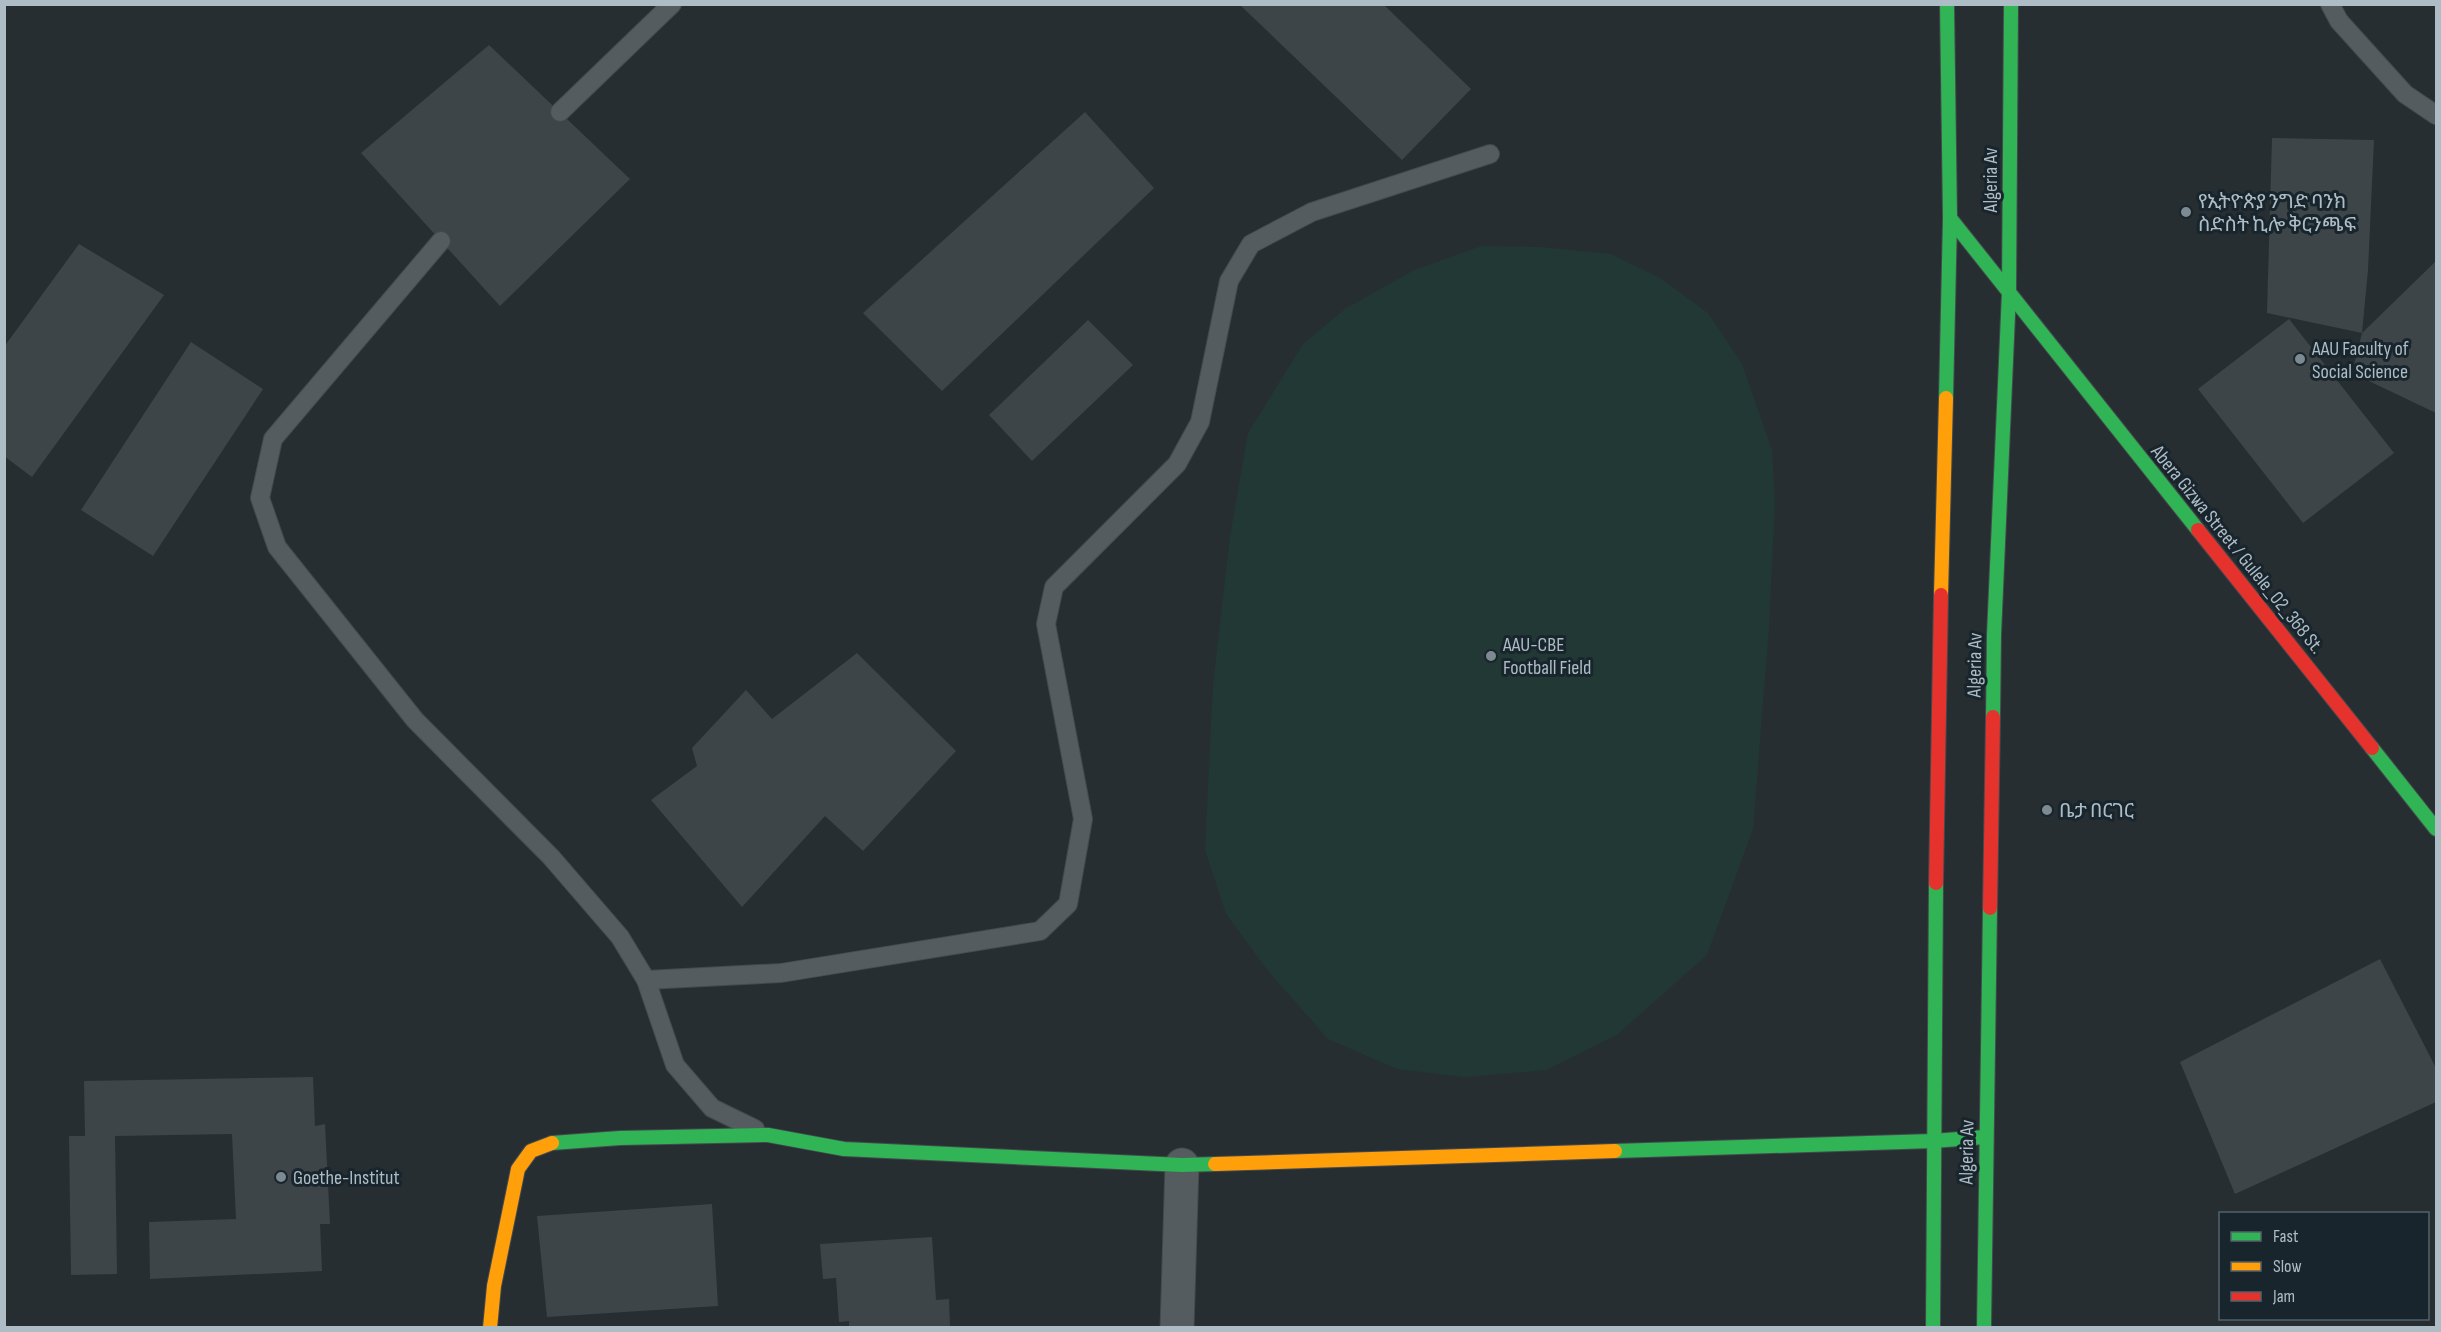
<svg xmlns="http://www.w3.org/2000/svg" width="2441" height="1332" font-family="'Sofia Sans Condensed','Noto Sans Ethiopic',sans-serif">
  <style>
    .green { fill: #223835 }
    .building { fill: #3d4549 }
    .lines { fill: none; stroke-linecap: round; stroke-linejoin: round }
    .lane-casing { stroke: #44494d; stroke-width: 20 }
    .street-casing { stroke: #44494d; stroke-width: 35 }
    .fast-casing { stroke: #44494d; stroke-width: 16 }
    .slow-casing { stroke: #44494d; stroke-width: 16 }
    .jam-casing { stroke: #44494d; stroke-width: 16 }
    .lane { stroke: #545c60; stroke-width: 18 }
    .street { stroke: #545c60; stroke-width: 33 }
    .fast { stroke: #30b455; stroke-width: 14 }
    .slow { stroke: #ff9f0a; stroke-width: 14 }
    .jam { stroke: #e5322d; stroke-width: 14 }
    .poi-dot { fill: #7e8a92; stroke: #19252d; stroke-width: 2 }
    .labels { text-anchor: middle; stroke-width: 6; stroke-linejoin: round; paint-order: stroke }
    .street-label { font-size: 20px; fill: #adbcc5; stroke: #19252d }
    .poi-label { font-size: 20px; fill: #adbcc5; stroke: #19252d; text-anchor: start }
  </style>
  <rect width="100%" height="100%" fill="#262e32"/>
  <!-- green -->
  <path class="green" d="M1481,246L1541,247L1611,254L1660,278L1708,313L1742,364L1772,450L1775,502L1769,628L1753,829L1707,955L1618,1034L1546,1070L1464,1077L1397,1069L1328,1039L1268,971L1226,914L1205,850L1213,685L1230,536L1248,433L1303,344L1345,309L1412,271Z"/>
  <!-- building -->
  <g class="building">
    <path d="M1239,4H1383L1471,89L1402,160Z"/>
    <path d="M489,45L630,179L500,306L361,153Z"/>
    <path d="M1085,112L1154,188L942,391L863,313Z"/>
    <path d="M2272,138L2374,140L2368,270L2362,333L2436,261V413L2352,373L2362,333L2267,313Z"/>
    <path d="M79,244L164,295L32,477L4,456V347Z"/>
    <path d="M2289,319L2394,453L2303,523L2198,389Z"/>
    <path d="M1088,320L1133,365L1032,461L989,415Z"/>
    <path d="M191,342L263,389L153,556L81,510Z"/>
    <path d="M857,653L956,751L863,851L825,816L742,907L651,800L697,766L692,748L746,690L772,719Z"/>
    <path d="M2380,959L2436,1068V1102L2235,1194L2180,1062Z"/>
    <path d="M313,1077L315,1126L325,1124L330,1224H320L322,1271L150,1279L149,1222L236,1219L232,1134L115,1136L117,1274L71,1275L69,1136H85L84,1081Z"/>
    <path d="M712,1204L718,1306L547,1317L537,1216Z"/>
    <path d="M932,1237L936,1300L949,1299L950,1328H849V1321L839,1322L836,1278L823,1279L820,1244Z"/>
  </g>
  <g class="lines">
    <!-- lane casing -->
    <g class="lane-casing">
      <g id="lane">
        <path d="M2330,4L2339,21L2405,94L2436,115"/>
        <path d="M560,112L672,4"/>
        <path d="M441,241L273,439L260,498L277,547L415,720L551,857L620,937L646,980L675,1065L712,1108L755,1129"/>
        <path d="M646,980L781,973L1040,931L1068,904L1083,819L1046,624L1054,587L1177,464L1200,422L1229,281L1251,244L1312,212L1490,154"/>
      </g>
    </g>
    <!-- street casing -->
    <g class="street-casing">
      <path id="street" d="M1177,1328L1182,1165"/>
    </g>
    <!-- fast casing -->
    <g class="fast-casing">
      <g id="fast">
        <path d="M1950,218L2198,530"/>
        <path d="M1946,398L1950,218L1947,4"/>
        <path d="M1993,717L1994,635L2009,292L2011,4"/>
        <path d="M2372,748L2436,829"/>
        <path d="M552,1143L620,1138L768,1135L844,1149L1182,1165L1215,1164"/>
        <path d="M1615,1151L1933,1141L1985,1137"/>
        <path d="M1933,1328L1936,883"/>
        <path d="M1984,1328L1990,908"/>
      </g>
    </g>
    <!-- slow casing -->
    <g class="slow-casing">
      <g id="slow">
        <path d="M1941,595L1946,398"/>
        <path d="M1215,1164L1615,1151"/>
        <path d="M490,1328L494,1286L518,1169L531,1151L552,1143"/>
      </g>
    </g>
    <!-- jam casing -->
    <g class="jam-casing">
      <g id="jam">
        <path d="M2198,530L2372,748"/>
        <path d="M1936,883L1941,595"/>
        <path d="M1990,908L1993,717"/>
      </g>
    </g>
    <!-- lane -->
    <use href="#lane" class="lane"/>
    <!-- street -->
    <use href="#street" class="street"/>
    <!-- fast -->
    <use href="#fast" class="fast"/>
    <!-- slow -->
    <use href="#slow" class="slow"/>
    <!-- jam -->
    <use href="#jam" class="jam"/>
  </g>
  <!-- markers -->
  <g class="poi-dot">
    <circle cx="2186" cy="212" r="6"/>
    <circle cx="2300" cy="359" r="6"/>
    <circle cx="1491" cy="656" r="6"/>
    <circle cx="2047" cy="810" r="6"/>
    <circle cx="281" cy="1177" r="6"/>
  </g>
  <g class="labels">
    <!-- street labels -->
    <g class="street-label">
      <text transform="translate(1990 180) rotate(-90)" y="7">Algeria Av</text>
      <text transform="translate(2238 549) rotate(51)" y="7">Abera Gizwa Street / Gulele_02_368 St.</text>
      <text transform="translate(1974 665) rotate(-89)" y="7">Algeria Av</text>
      <text transform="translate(1966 1152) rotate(-89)" y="7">Algeria Av</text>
    </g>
    <!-- poi labels -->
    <g class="poi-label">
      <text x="2198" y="208">የኢትዮጵያ ንግድ ባንክ<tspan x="2198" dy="23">ስድስት ኪሎ ቅርንጫፍ</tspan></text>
      <text x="2312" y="355">AAU Faculty of<tspan x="2312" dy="23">Social Science</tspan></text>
      <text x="1503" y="651">AAU-CBE<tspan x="1503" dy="23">Football Field</tspan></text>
      <text x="2059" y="817">ቤታ በርገር</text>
      <text x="293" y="1184">Goethe-Institut</text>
    </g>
  </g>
  <!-- border -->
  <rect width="2441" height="1332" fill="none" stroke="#adbcc5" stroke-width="12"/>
  <!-- legend -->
  <rect x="2219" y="1212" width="210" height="108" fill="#19252d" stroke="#54616a" stroke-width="1.5"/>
  <rect x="2231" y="1232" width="30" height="9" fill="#30b455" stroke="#54616a" stroke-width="1.5"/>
  <text x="2273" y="1242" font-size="18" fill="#adbcc5">Fast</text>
  <rect x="2231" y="1262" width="30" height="9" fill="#ff9f0a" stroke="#54616a" stroke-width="1.5"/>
  <text x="2273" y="1272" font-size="18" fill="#adbcc5">Slow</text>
  <rect x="2231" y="1292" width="30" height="9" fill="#e5322d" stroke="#54616a" stroke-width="1.5"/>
  <text x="2273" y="1302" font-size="18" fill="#adbcc5">Jam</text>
</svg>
